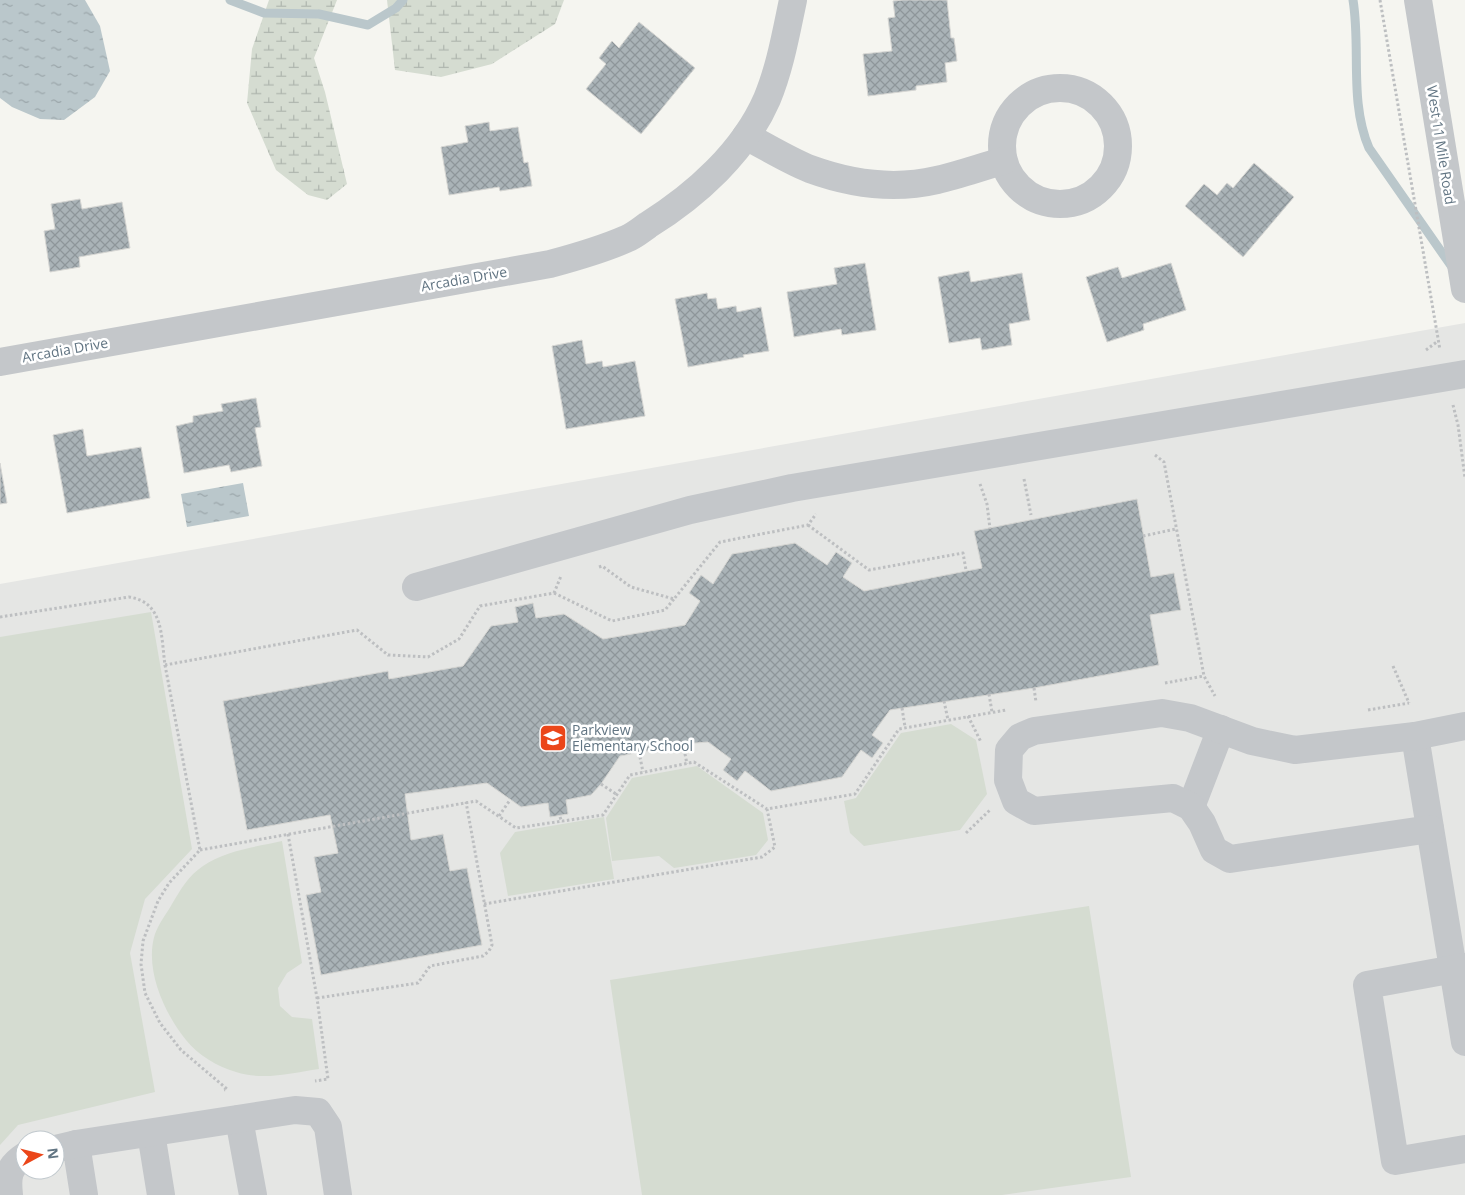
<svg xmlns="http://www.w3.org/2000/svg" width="1465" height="1195" font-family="'Open Sans',sans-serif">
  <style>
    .built { fill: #e5e6e4; fill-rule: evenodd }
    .wetland { fill: url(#wetland-marsh) }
    .park { fill: #d5dcd1 }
    .water { fill: url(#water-ripples) }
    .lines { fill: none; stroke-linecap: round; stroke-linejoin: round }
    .stream { stroke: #bac7cb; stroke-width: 9 }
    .building { fill: url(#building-cross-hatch); stroke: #d6d6d3 }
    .path { stroke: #bdbfc1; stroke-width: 3; stroke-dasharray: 2.5 2.5; stroke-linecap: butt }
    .minor { stroke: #c4c7ca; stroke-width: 28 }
    .labels { text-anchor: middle; stroke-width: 5; stroke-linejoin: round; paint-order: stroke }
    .street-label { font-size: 14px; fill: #627583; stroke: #fff }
    .poi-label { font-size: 14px; fill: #627583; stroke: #fff; text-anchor: start }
  </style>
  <defs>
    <pattern id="wetland-marsh" width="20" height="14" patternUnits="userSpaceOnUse" patternTransform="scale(1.25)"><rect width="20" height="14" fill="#d5dcd1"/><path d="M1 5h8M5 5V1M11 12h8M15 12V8" fill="none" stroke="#b0b7af"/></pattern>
    <pattern id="water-ripples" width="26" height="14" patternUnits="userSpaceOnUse" patternTransform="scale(1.25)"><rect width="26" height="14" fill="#bac7cb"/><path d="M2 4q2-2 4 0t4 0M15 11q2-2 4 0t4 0" fill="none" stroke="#9ba6aa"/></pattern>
    <pattern id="building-cross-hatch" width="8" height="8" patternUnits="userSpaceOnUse" patternTransform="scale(1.25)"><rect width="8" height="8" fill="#aab3b7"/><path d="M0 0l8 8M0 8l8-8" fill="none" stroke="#8e969a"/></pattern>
  </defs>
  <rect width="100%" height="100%" fill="#f5f5f0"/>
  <!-- built -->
  <path class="built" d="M1465,323V1195H0V584ZM25,1140H55V1170H25Z"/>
  <!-- wetland -->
  <g class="wetland">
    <path d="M269,0H337L314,58L325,92L347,184L327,200L308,195L276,170L247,103L252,49Z"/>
    <path d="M387,0H564L555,24L492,64L441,77L395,70Z"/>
  </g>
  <!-- park -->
  <g class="park">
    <path d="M151,612L192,849L145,899L130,953L155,1092L18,1125L0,1145V637Z"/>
    <path d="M951,724L976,740L987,794L960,830L864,846L850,833L844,801L856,798L901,733Z"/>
    <path d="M697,766L763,813L768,840L756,855L674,868L659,856L612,861L606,818L632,778Z"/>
    <path d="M604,817L614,879L508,896L500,853L515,832Z"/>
    <path d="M282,841L302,963L287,973L278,988L280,1006L292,1017L312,1019L319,1069C291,1073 264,1081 236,1072C218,1067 198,1055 186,1040C164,1013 144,968 155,934C159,923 167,913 172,904C181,889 188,876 203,866C226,850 256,847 282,841Z"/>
    <path d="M1089,906L1131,1177L1002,1195H642L610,980Z"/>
  </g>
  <!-- water -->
  <g class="water">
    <path d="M0,0H85L100,26L110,71L95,97L64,120L40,119L12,107L0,98Z"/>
    <path d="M243,483L249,516L187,527L181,494Z"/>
  </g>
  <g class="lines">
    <!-- stream -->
    <g class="stream">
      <path d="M230,0L264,13L319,14L368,25L396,8L403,0"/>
      <path d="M1353,0C1361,49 1349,101 1369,148L1452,267"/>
    </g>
  </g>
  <!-- building -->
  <g class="building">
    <path d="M903,0H947L951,38H954L957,61L945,63L947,82L916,86V90L868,96L863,54L892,51L888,18L895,17L893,1Z"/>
    <path d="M639,22L695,68L641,134L586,89L606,64L599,58L612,41L619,48Z"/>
    <path d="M489,122L490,131L518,127L524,163L528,162L532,186L500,191L499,187L449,195L441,147L468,142L465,126Z"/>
    <path d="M1254,163L1294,197L1243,257L1185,206L1204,184L1217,195L1227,183L1233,188Z"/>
    <path d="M80,199L82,209L122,202L130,248L79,257L80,267L50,272L44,231L55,229L51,204Z"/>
    <path d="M865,263L876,330L842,335L841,329L794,337L787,292L837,284L834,268Z"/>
    <path d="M1171,263L1186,310L1143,324L1144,330L1107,342L1086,277L1118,267L1122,278Z"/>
    <path d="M969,271L971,282L1022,273L1030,320L1009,324L1012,345L982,350L980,338L949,343L938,277Z"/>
    <path d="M707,293L708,299L716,298L718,309L736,306L737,312L761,307L769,351L743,355L744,357L688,367L675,299Z"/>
    <path d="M582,340L586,364L602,361L603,367L635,361L645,416L566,429L552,346Z"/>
    <path d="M256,398L261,427L255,428L262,466L231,472L229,465L184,473L176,426L193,422V416L223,411L221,404Z"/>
    <path d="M83,429L87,456L141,447L150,498L67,513L53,435Z"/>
    <path d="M0,463L7,503L0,504Z"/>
    <path d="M1137,499L1151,577L1174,573L1181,610L1150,615L1159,665L1034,688L890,710L872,735L883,743L872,758L861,750L842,777L771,791L745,771L737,781L723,770L731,759L708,742L683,744L620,756L601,784L591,795L566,800L568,814L550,817L548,803L521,807L487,783L405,794L411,840L443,834L450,871L467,868L482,945L321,975L306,895L321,892L314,857L338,853L330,815L247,830L223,701L388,671L389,679L463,666L491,626L518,622L515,607L533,603L536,618L564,614L603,639L685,625L700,601L689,593L701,575L713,584L732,554L795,543L827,565L836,552L852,563L843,577L864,591L982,568L974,531Z"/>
  </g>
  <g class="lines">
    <!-- path -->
    <g class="path">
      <path d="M1380,0L1440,350"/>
      <path d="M1426,350L1438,341"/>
      <path d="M1453,405L1458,425L1465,478"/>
      <path d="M1155,455L1164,462L1204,676L1215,696"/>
      <path d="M1024,479L1031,515"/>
      <path d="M980,484L987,504L990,529"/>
      <path d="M808,525L869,570L963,553L966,570"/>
      <path d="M1143,536L1176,529"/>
      <path d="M599,567L602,566L631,587L674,599L720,542L808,525L816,514"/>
      <path d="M554,593L612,621L665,610L674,599"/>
      <path d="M0,617L129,597C164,602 161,637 165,665L357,630L388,655L428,657L459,639L480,606L554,593L561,576"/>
      <path d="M165,665L200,850L169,883L158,901L143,941L141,964L145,993L160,1023L181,1050L227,1089L224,1090"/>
      <path d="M1393,666L1409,703"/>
      <path d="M1165,683L1204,676"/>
      <path d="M1034,688L1036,702"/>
      <path d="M989,694L992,712"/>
      <path d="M944,701L948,720"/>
      <path d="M902,708L905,727"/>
      <path d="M1368,710L1409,703"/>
      <path d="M968,716L981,742"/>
      <path d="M683,744L687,764"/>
      <path d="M639,752L643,772"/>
      <path d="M601,784L616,794"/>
      <path d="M499,816L510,800"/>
      <path d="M560,817L562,822"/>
      <path d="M966,833L990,810"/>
      <path d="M288,834L317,998L328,1079L315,1081"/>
      <path d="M200,850L476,801L516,828L603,815L630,775L694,762L767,809L855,794L899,729L1006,710"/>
      <path d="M484,904L762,857L775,847L767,809"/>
      <path d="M317,998L418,983L430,966L483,956L489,951L492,945L466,802"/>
    </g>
    <!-- minor -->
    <g class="minor">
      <path d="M1418,0L1465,289"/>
      <circle cx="1060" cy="146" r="58"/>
      <path d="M746,136C767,147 788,160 810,169C851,184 894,190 937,180C959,175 981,167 1003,161"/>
      <path d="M0,362L550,264C576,257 601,250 626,239C634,236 641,230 648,225C696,195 744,152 767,99C780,68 786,33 793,0"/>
      <path d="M416,587L690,510L792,488L1465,374"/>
      <path d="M1415,736L1465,1042"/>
      <path d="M1191,807L1221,729"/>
      <path d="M1430,829L1230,859L1214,850L1202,823L1191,807L1173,798L1034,811L1016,801L1008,780L1009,750L1020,737L1034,731L1162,713L1190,718L1252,741L1295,750L1415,736L1465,726"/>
      <path d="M1465,967L1367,985L1395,1161L1465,1149"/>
      <path d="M239,1119L253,1195"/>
      <path d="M151,1133L161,1195"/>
      <path d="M76,1144L84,1195"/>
      <path d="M55,1149L76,1144L295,1110L318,1112L328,1127L338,1195"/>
      <path d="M9,1195C7,1176 8,1167 25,1156"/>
    </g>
  </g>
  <!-- icons -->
  <defs>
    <g id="school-square" transform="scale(1.4375)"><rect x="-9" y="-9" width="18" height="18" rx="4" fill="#eb4619" stroke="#fff"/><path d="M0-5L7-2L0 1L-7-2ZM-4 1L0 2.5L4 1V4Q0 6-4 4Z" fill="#fff"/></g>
  </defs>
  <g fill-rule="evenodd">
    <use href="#school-square" x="553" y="738"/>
  </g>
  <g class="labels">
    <!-- street labels -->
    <g class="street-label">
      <text transform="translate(1441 145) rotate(81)" y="5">West 11 Mile Road</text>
      <text transform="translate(464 279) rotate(-10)" y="5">Arcadia Drive</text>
      <text transform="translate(65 350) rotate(-10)" y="5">Arcadia Drive</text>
    </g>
    <!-- poi labels -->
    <g class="poi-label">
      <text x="572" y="735">Parkview<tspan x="572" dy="16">Elementary School</tspan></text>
    </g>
  </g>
  <!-- north arrow -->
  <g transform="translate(40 1155) rotate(83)"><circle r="24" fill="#ffffff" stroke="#c0c8cd"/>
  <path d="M0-4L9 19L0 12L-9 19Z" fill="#eb4619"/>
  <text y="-8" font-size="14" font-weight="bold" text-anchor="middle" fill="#627583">N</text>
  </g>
</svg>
